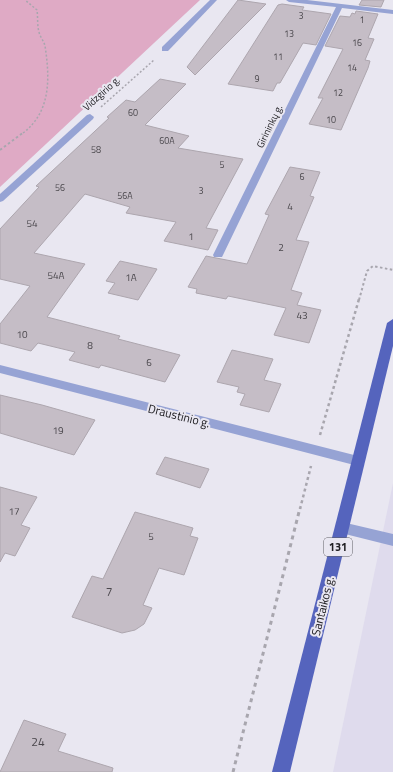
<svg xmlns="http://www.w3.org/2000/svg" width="393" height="772" font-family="'Titillium Web',sans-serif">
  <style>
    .built { fill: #dfdbed }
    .green { fill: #dfaac5 }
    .building { fill: #c5bdc6; stroke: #ada6ae }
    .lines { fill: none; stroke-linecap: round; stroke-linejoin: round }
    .path-far3 { stroke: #a8a6ae; stroke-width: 1.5; stroke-dasharray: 2 2; stroke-linecap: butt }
    .path-far2 { stroke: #a8a6ae; stroke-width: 2; stroke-dasharray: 2.5 2.5; stroke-linecap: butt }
    .path-far1 { stroke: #a8a6ae; stroke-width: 2.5; stroke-dasharray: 3 3; stroke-linecap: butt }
    .path { stroke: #a8a6ae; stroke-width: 3; stroke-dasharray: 4 4; stroke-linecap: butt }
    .minor { fill: #96a3d4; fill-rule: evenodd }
    .major { fill: #5564bd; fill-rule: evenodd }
    .labels { text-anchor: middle; stroke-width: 4; stroke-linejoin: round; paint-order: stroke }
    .far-number-label { font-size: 9px; fill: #4a474c }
    .far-street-label { font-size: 10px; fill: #212024; stroke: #e9e7f1 }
    .number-label { font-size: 10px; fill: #4a474c }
    .shield { fill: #e9e7f1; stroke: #5d5c62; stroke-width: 1 }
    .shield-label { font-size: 11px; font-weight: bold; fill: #212024 }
    .street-label { font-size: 12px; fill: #212024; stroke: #e9e7f1 }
    .near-number-label { font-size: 12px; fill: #4a474c }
  </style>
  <rect width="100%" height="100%" fill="#e9e7f1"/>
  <!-- built -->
  <path class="built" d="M393,483V772H333Z"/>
  <!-- green -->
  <path class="green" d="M0,0H200L0,187Z"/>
  <!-- building -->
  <g class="building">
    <path d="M238,0L266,4L195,75L187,67Z"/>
    <path d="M362,0H384L381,7L359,5Z"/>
    <path d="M282,4L304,7L302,10L331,14L316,45L303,43L280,83H277L273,91L228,84L278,5Z"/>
    <path d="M356,11L378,14L368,38L374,39L365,60L370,61L368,68L341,130L309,124L323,98H318L343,49L325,46L340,16L350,17L352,13L355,14Z"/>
    <path d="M160,79L186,84L145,125L189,136L178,148L243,159L206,228L218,230L208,250L164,241L176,222L126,213L130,207L85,194L34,253L85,264L47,317L120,336L118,339L180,355L165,382L101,365L99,368L69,360L75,352L38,343L31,351L0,343V324L30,286L0,279V229L39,187L36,186L109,118L107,117L126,100L135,102Z"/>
    <path d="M290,167L320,172L310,196L314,197L296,240L309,242L291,290L302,293L297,305L321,310L309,343L274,335L286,308L228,296L226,299L196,293L197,289L188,287L206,256L247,264L269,215L265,214Z"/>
    <path d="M120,261L157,269L138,300L108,293L115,283L106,281Z"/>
    <path d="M232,350L273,359L264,380L281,384L269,412L240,405L245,394L237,392L239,387L217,382Z"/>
    <path d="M0,395L42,405L95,420L74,455L0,433Z"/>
    <path d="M165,457L209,469L200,488L156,474Z"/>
    <path d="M0,487L37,497L21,525L30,528L15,556L5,553L0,562Z"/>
    <path d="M135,512L193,528L190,536L198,538L184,575L159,568L143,605L152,608L144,624L135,630L122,633L72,617L92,576L103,579Z"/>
    <path d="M24,720L66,734L58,751L113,768L112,772H0Z"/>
  </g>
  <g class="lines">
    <!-- path-far3 -->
    <g class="path-far3">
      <path d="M101,107L154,60"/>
      <path d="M23,133C51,112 50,78 45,46C44,41 40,37 39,32C37,25 38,17 37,10L25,0"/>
    </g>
    <!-- path-far2 -->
    <g class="path-far2">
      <path d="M0,150L24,132"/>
      <path d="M359,300L367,271L373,266L393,270"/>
    </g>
    <!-- path-far1 -->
    <g class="path-far1">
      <path d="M320,435L359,299"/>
      <path d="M300,509L311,466"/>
    </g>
    <!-- path -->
    <path class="path" d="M233,772L300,508"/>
    <!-- minor -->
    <g class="minor">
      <path d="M210,0H217L168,51H162V47Z"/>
      <path d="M286,0H307L393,10V14L342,8L223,255L222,257H214L213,255L336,7L289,2Z"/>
      <path d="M90,114L94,117L93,119L3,201L0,202V194L87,115Z"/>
      <path d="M0,365L358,456L363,457L364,461L363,465L358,466L0,373Z"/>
      <path d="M342,522L393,534V546L337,532L335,528L337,524Z"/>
    </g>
    <!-- major -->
    <path class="major" d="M393,319V346L290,772H272L387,323Z"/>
  </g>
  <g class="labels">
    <!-- far-number labels -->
    <g class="far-number-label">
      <text x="301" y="19">3</text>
      <text x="362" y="23">1</text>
      <text x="289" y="37">13</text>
      <text x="357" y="46">16</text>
      <text x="278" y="60">11</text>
      <text x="352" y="71">14</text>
      <text x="257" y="82">9</text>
      <text x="338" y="96">12</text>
      <text x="133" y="116">60</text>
      <text x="331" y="123">10</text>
      <text x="167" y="144">60A</text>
      <text x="96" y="153">58</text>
      <text x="222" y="168">5</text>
      <text x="302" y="180">6</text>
      <text x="60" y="191">56</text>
      <text x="201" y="194">3</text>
      <text x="125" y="199">56A</text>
    </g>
    <!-- far-street labels -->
    <g class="far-street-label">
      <text transform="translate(101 93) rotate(-42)" y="4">Vidzgirio g.</text>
      <text transform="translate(269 126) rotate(-64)" y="4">Girininkų g.</text>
    </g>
    <!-- number labels -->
    <g class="number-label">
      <text x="290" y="210">4</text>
      <text x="32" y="227">54</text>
      <text x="191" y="240">1</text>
      <text x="281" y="251">2</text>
      <text x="56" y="279">54A</text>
      <text x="131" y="281">1A</text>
      <text x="302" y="319">43</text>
      <text x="22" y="338">10</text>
      <text x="90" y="349">8</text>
      <text x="149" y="366">6</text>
      <text x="58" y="434">19</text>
      <text x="14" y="515">17</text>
      <text x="151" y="540">5</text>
    </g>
    <!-- shield labels -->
    <rect class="shield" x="324" y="538" width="28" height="18" rx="3"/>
    <g class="shield-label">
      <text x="338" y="551">131</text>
    </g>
    <!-- street labels -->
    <g class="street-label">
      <text transform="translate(179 416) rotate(14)" y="4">Draustinio g.</text>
      <text transform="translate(323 606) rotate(-76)" y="4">Santaikos g.</text>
    </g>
    <!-- near-number labels -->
    <g class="near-number-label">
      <text x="109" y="596">7</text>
      <text x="38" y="746">24</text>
    </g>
  </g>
</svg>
